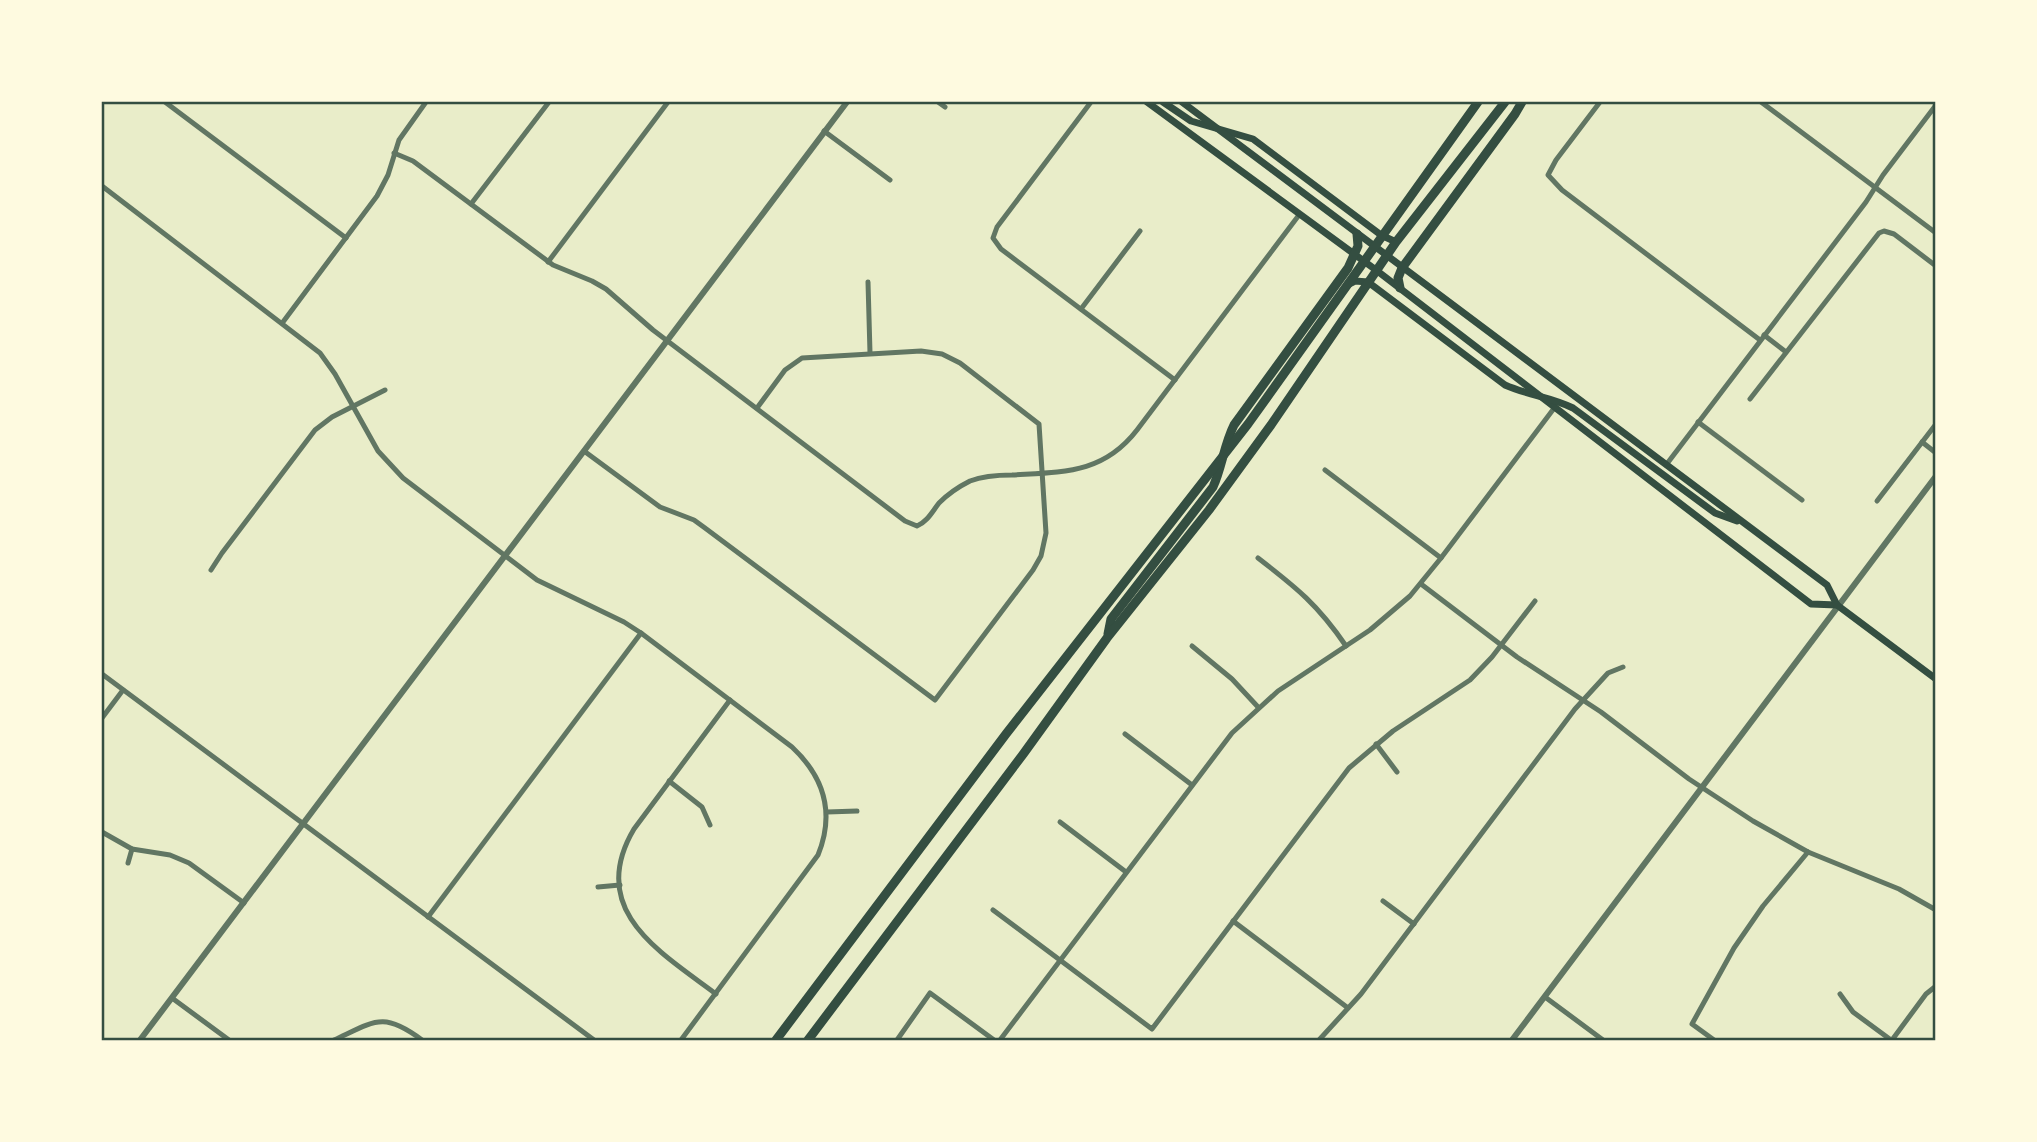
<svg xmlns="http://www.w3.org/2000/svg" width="2037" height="1142" font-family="'Asap Condensed',sans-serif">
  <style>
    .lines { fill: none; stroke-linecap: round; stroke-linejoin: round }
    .minor { stroke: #617663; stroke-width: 5 }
    .tertiary { stroke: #617663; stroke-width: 6 }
    .secondary { stroke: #344e41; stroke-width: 7 }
    .trunk { stroke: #344e41; stroke-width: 9 }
    .neatline { fill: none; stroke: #344e41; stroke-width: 2.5 }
  </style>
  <rect width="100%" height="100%" fill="#e9edc9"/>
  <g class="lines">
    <!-- minor -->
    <g class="minor">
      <path d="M165,102L346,238"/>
      <path d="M938,102L945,107"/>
      <path d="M1091,102L997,227L993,238L1001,249L1175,380"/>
      <path d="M1600,102L1556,160L1548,175L1562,190L1760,340"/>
      <path d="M1761,102L1936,233"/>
      <path d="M824,131L890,180"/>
      <path d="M394,153L413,161L553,265L592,281L606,289L653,330L905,521L917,526C927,522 932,512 939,503C948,494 958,487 970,481C983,476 997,475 1012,475C1063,472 1103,474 1137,430L1299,215"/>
      <path d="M102,186L320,353L335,374L378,451L403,478L537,580L624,622L641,633L792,747C824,777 835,813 818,855L681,1040"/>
      <path d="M471,204L549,102"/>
      <path d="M548,262L668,102"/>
      <path d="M868,282L870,353"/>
      <path d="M1081,309L1140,231"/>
      <path d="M283,322L377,196L388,175L399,140L426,102"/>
      <path d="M1764,335L1786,352"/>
      <path d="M1750,399L1879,233L1884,231L1894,234L1936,266"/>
      <path d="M1698,422L1802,500"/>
      <path d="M1922,442L1936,453"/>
      <path d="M584,451L660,507L694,520L705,528L935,700L1033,570L1041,556L1046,533L1039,424L960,363L942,354L921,351L802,358L785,370L757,408"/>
      <path d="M1666,465L1866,202L1883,175L1936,105"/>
      <path d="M1325,470L1441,558"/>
      <path d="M1877,501L1936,424"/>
      <path d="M1258,558C1297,588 1318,605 1346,646"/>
      <path d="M211,570L222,553L315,430L332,417L385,390"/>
      <path d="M1421,584L1517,657L1601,712L1689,779L1753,821L1808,852L1899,889L1936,910"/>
      <path d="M1192,646L1232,679L1258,707"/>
      <path d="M102,674L594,1040"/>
      <path d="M102,718L123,690"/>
      <path d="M1125,734L1192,785"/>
      <path d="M1376,744L1397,772"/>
      <path d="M669,781L702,807L710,825"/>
      <path d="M827,812L857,811"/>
      <path d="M1060,822L1126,872"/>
      <path d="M102,832L132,849L170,855L189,863L244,903"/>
      <path d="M128,863L132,849"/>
      <path d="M598,887L620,885"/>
      <path d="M1383,901L1414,924"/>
      <path d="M993,910L1152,1029L1349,768L1393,731L1470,680L1492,657L1535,601"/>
      <path d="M428,917L641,633"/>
      <path d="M1233,921L1348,1008"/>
      <path d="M716,994C660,952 586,910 634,829L730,700"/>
      <path d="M1840,994L1853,1012L1891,1040"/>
      <path d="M1545,997L1603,1040"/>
      <path d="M172,998L229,1040"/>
      <path d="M334,1040C375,1021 383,1011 422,1040"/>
      <path d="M897,1040L930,993L994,1040"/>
      <path d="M1000,1040L1232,733L1278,691L1370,630L1410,596L1441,558L1555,407"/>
      <path d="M1319,1040L1361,994L1575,709L1608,673L1623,667"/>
      <path d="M1714,1040L1692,1024L1734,948L1763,906L1808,852"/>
      <path d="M1892,1040L1926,994L1936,986"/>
    </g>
    <!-- tertiary -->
    <g class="tertiary">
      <path d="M140,1040L847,102"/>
      <path d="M1512,1040L1936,476"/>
    </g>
    <!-- secondary -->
    <g class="secondary">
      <path d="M1147,102L1376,270L1811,604L1837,605"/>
      <path d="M1163,102L1191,121L1253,139L1381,235L1396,242"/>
      <path d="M1182,102L1827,585L1837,605L1936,679"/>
      <path d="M1349,284L1355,281L1368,282L1505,385C1527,395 1551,397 1573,408L1715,513L1737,521"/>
    </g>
    <!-- trunk -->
    <g class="trunk">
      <path d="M1400,288L1398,278L1402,268L1515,114L1522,102"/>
      <path d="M1108,634L1111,619L1213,487C1222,467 1224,445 1234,425L1348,268L1358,246L1357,234"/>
      <path d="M776,1040L1006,734L1248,424L1478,102"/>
      <path d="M808,1040L1024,753L1107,638L1209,510L1271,425L1396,242L1505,102"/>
    </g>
  </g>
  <!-- border -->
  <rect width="2037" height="1142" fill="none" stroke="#fefae0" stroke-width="206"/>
  <rect x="103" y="103" width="1831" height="936" class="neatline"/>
</svg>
